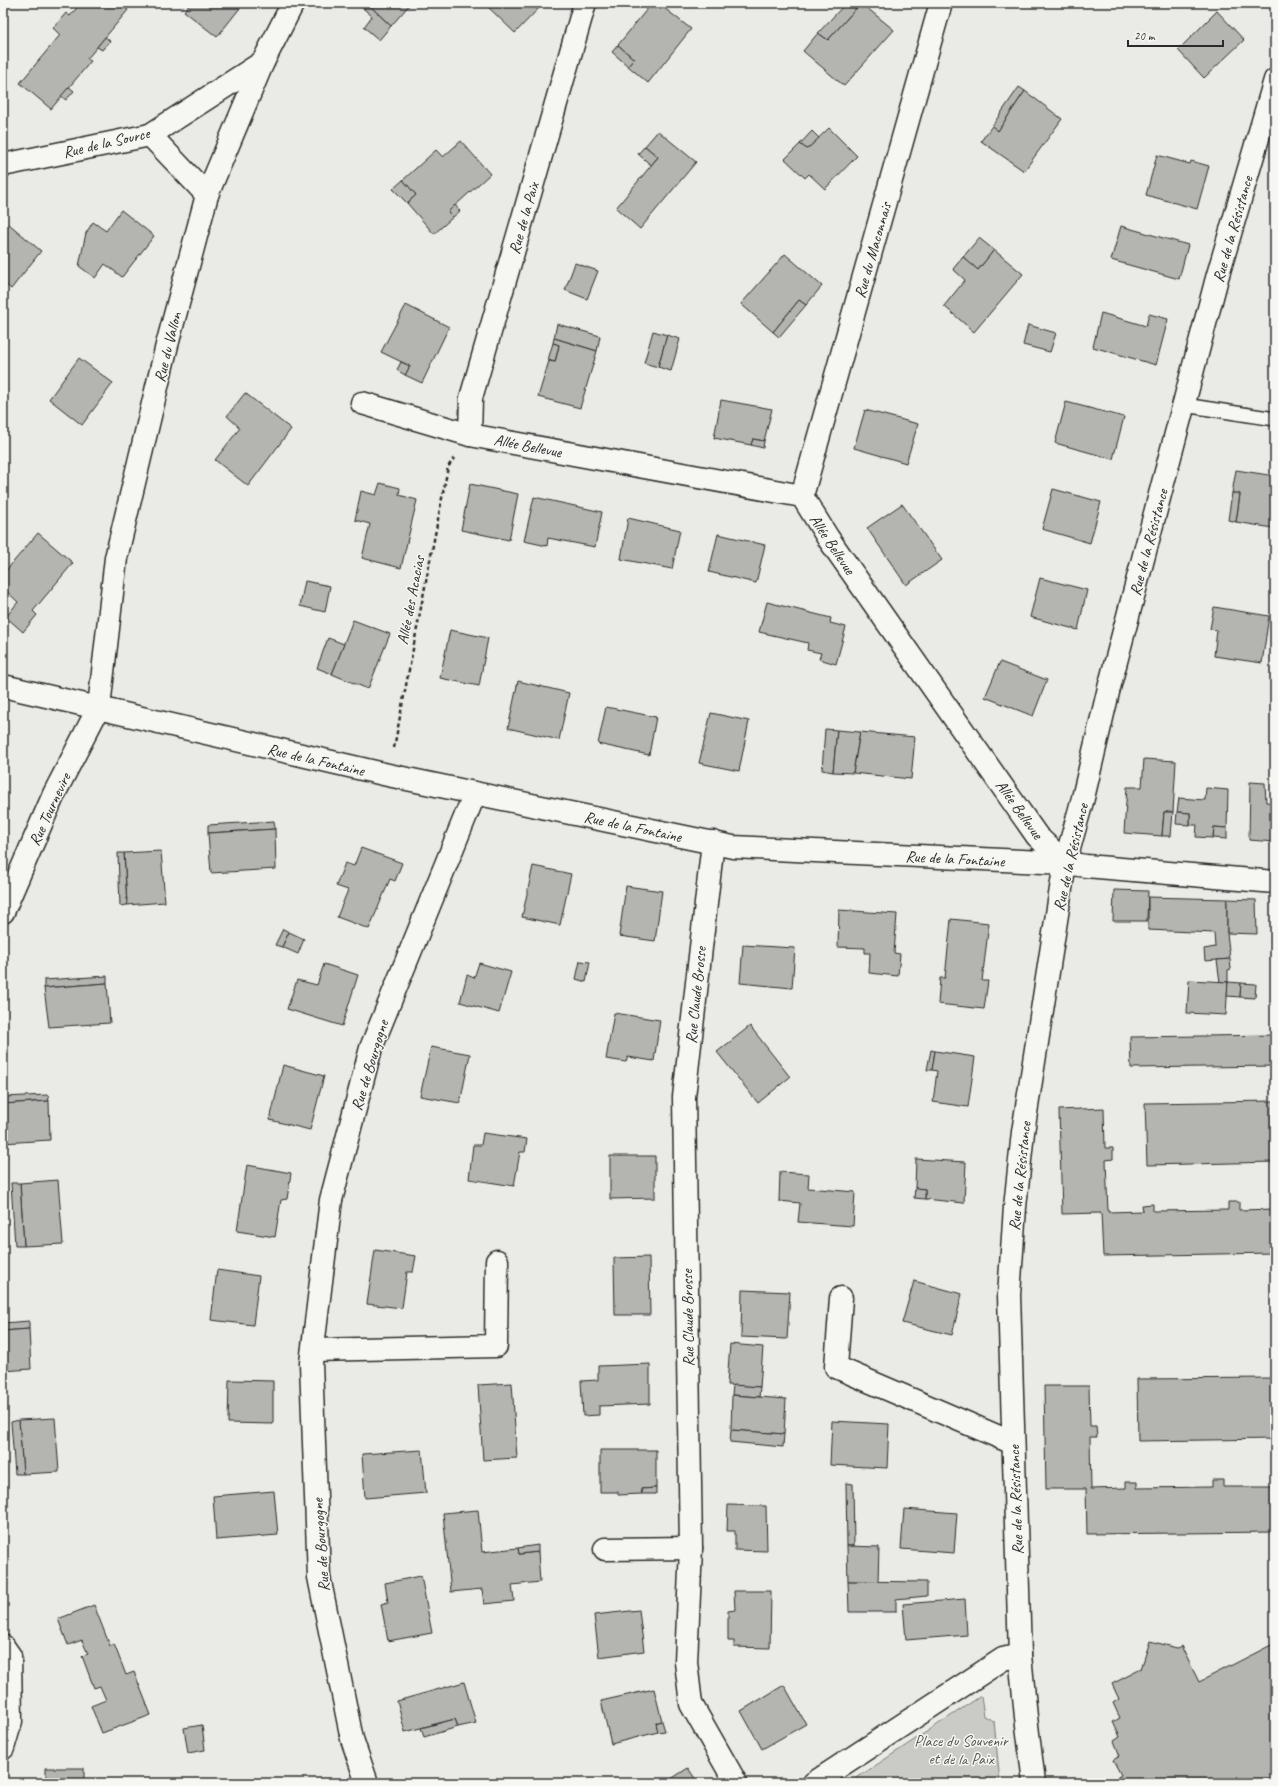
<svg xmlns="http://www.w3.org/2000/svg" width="1278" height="1786" font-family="Caveat,sans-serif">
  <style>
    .green { fill: #cacac7; stroke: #7a7a79 }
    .building { fill: #b4b4b1; stroke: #2b2b2b }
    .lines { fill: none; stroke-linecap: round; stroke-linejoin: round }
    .service-casing { stroke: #2b2b2b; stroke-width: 16 }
    .minor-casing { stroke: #2b2b2b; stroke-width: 25 }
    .path { stroke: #2b2b2b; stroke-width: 2.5; stroke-dasharray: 4 3; stroke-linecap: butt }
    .service { stroke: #f6f6f2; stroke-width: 13 }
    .minor { stroke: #f6f6f2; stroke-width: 22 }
    .labels { text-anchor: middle; stroke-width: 3; stroke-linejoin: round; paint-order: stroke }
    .street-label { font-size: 16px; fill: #2b2b2b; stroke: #f6f6f2 }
    .park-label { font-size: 16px; fill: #535352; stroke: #f6f6f2 }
  </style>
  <rect width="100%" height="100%" fill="#eaeae6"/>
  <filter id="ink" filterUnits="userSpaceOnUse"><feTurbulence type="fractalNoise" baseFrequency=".025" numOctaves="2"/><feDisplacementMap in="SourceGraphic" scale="8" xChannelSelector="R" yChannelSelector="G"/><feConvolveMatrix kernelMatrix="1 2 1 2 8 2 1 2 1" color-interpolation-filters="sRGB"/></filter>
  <g filter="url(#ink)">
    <!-- green -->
    <path class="green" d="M981,1696L984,1716L994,1721L1000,1783H849Z"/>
    <!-- building -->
    <g class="building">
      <path d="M81,3H119L128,10L87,59L91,61L51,109L20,83L60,35L53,28L66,13L70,16Z"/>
      <path d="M191,3H244L217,37L184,11Z"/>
      <path d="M357,3H367L391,26L379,40L364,27L372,16Z"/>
      <path d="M367,3H411L391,26Z"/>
      <path d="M484,3H536L540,7L515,33Z"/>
      <path d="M652,3H658L691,29L648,83L628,66L634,59L618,45Z"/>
      <path d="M846,3H861L828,40L818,33Z"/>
      <path d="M861,3L894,30L844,86L803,51L818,33L828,40Z"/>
      <path d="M1217,11L1244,40L1204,78L1178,50Z"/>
      <path d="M105,37L110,41L102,50L97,47Z"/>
      <path d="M618,45L634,59L628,66L612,52Z"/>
      <path d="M69,87L74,91L66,100L61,96Z"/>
      <path d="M1019,87L1025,91L998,131L992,126Z"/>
      <path d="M1025,91L1062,119L1024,171L981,141L992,126L998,131Z"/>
      <path d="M829,128L857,156L825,189L809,174L805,178L785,159L800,144L807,149Z"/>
      <path d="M658,131L696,162L640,229L616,208L658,157L645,146Z"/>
      <path d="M812,131L819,138L807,149L800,144Z"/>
      <path d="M461,141L490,174L448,212L453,217L434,234L407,203L416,195L403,180L436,150L443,157Z"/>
      <path d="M645,146L658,157L651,165L638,154Z"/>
      <path d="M1157,155L1190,164L1191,161L1209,166L1197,209L1146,195Z"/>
      <path d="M403,180L416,195L407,203L393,189Z"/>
      <path d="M455,205L460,211L453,217L448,212Z"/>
      <path d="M121,210L154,236L122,277L105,264L95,278L79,266L86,233L93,222L106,231Z"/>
      <path d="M9,224L41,251L11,289L3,282V232Z"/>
      <path d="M1121,226L1188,245L1179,279L1111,260Z"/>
      <path d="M979,238L994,250L978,270L963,257Z"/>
      <path d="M994,250L1023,274L974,332L944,306L965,280L953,269L963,257L978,270Z"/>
      <path d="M785,254L822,286L806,305L799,300L773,332L741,304Z"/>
      <path d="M575,263L598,271L587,299L565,290Z"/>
      <path d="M799,300L806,305L779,337L773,332Z"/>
      <path d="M406,305L449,327L422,383L405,375L410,366L381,352Z"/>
      <path d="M1101,313L1146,326L1149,314L1168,319L1156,365L1093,347Z"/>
      <path d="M557,324L600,336L597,351L554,338Z"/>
      <path d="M1028,325L1056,333L1050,352L1023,345Z"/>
      <path d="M653,331L667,335L658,367L644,363Z"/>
      <path d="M667,335L680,339L671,371L658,367Z"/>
      <path d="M554,338L597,351L580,408L538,397L549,361L555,362L559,345L553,343Z"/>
      <path d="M553,343L559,345L555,362L548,360Z"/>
      <path d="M79,358L113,383L82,425L49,399Z"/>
      <path d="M401,362L410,366L405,375L397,370Z"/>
      <path d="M245,393L291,429L248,486L215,460L240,428L227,416Z"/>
      <path d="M721,400L772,409L764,441L753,439L751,445L714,438Z"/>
      <path d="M1066,402L1124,417L1113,459L1055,443Z"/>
      <path d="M865,410L918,424L906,463L854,448Z"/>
      <path d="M753,439L764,441L763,448L751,445Z"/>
      <path d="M1236,470L1275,476V514L1273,528L1236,522L1240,494L1232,493Z"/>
      <path d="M380,483L400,488L399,495L417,500L401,568L362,558L370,524L355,520L361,491L376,495Z"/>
      <path d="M470,484L518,494L509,540L461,530Z"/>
      <path d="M1053,489L1101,502L1090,543L1042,529Z"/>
      <path d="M1232,493L1240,494L1236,522L1228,520Z"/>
      <path d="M534,497L602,512L595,547L548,538L547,546L524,541Z"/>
      <path d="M902,504L942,560L906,585L867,528Z"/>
      <path d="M628,518L680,530L672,569L621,559Z"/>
      <path d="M38,533L73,563L33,611L37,615L23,632L6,617L18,602L3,588V574Z"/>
      <path d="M718,534L765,545L756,583L709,572Z"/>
      <path d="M1040,578L1087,590L1078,630L1030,617Z"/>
      <path d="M305,581L330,586L325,612L300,606Z"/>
      <path d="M767,602L831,618L830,623L846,627L836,664L819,659L821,653L807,650L808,643L759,632Z"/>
      <path d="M1214,607L1269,616L1262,663L1214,656L1217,630L1210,629Z"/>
      <path d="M353,620L390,634L368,689L332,674Z"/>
      <path d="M450,630L488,638L479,686L440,678Z"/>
      <path d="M328,638L344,644L332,674L317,668Z"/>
      <path d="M1000,662L1047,680L1033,716L985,697Z"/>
      <path d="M518,681L569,693L559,740L508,728Z"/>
      <path d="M606,707L656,717L649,755L598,744Z"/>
      <path d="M711,713L749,721L739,771L699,763Z"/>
      <path d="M825,729L837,730L833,772L822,770Z"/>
      <path d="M837,730L860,732L853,773L833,772Z"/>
      <path d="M860,732L915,737L911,779L853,773Z"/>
      <path d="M1144,759L1176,761L1173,812H1164L1162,836L1124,833L1127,787H1142Z"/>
      <path d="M1250,782L1265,783L1266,802L1275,803V842L1249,840Z"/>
      <path d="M1206,788L1228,790L1227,828L1214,827L1213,838L1196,837L1197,825H1190V813L1177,812L1179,798L1205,800Z"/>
      <path d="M1164,812H1173L1171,836H1162Z"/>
      <path d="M1177,812L1190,813V825L1176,824Z"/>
      <path d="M274,821L275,829L208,833V825Z"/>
      <path d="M1214,827L1227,828V839L1213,838Z"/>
      <path d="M275,829L276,869L211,873L208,833Z"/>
      <path d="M361,848L402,863L395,881L390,879L369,929L337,917L348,890L336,886L345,863L354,866Z"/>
      <path d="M161,851L165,902L127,905L124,853Z"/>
      <path d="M118,853H124L127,905L120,906Z"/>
      <path d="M533,866L571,874L560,925L522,917Z"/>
      <path d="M626,886L662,891L655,941L619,936Z"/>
      <path d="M1114,890L1148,891L1147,921H1113Z"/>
      <path d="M1148,897L1227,899V933L1230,959L1205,961L1204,949L1215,947L1214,933L1148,930Z"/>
      <path d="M1227,899L1256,900L1257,934L1227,933Z"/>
      <path d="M839,910L897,914L894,953L900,954L898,976L869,973L870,953H865V948L838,947Z"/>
      <path d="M951,919L989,923L982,981H988L984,1009L938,1004L940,978H945Z"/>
      <path d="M283,929L289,932L282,947L275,945Z"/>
      <path d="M289,932L304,939L298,954L282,947Z"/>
      <path d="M743,945L795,948L792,988L740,983Z"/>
      <path d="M1230,959L1231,969L1228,970V982H1220L1217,960Z"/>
      <path d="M580,961L590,962L586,982L576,979Z"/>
      <path d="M479,963L511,972L499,1013L460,1002L467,975L474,978Z"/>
      <path d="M324,964L358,975L342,1026L287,1009L297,980L317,985Z"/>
      <path d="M107,976V983L44,988V980Z"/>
      <path d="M1189,980L1228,982L1226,1015L1187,1013Z"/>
      <path d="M1228,982L1241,983L1240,997L1227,996Z"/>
      <path d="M107,983L110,1023L49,1027L44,988Z"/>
      <path d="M1241,983L1256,984L1255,998L1240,997Z"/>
      <path d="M614,1013L660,1020L654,1061L628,1057L626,1062L606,1059Z"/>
      <path d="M750,1026L790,1077L758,1103L717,1052Z"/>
      <path d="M1275,1035V1066L1131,1068L1130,1037Z"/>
      <path d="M431,1047L470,1054L460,1103L420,1096Z"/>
      <path d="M931,1050L935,1051L932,1070H927Z"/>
      <path d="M935,1051L975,1057L968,1107L933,1102L937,1071L932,1070Z"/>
      <path d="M283,1065L324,1076L310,1130L270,1120Z"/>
      <path d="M48,1095L49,1101L3,1104V1097Z"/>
      <path d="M49,1101L50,1140L3,1143V1104Z"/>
      <path d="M1275,1101V1162L1147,1165L1145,1103Z"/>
      <path d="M1104,1108L1105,1148H1113V1159L1106,1160L1108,1212L1143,1211L1142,1205L1153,1204V1211L1228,1210V1202H1239V1210L1275,1209V1253L1103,1256L1101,1213L1062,1214L1059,1110Z"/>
      <path d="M483,1133L527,1139L525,1152H520L514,1186L469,1179L473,1145H481Z"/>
      <path d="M610,1156H655V1198L610,1199Z"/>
      <path d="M916,1159L966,1162L964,1203L925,1199V1189L915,1188Z"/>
      <path d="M247,1165L291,1173L287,1199L281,1200L275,1237L237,1231Z"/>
      <path d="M780,1172L809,1174L808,1188L855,1192L853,1226L798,1222L800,1203L779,1201Z"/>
      <path d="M58,1180L63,1244L24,1246L20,1183Z"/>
      <path d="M11,1183H20L24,1246H15Z"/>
      <path d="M915,1188L925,1189V1199L914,1198Z"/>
      <path d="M375,1250L416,1256L413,1272H407L402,1308L367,1304Z"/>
      <path d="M649,1257L650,1315H615L614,1258Z"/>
      <path d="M217,1270L259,1276L253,1325L211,1320Z"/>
      <path d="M914,1281L962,1294L952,1335L902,1323Z"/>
      <path d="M742,1290L790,1292L787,1339L741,1337Z"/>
      <path d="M29,1321V1329L3,1331V1323Z"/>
      <path d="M29,1329L31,1369L3,1371V1331Z"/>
      <path d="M730,1344L763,1347L760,1387L727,1385Z"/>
      <path d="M650,1364V1404L599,1406V1415L583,1416L581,1381L598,1380V1366Z"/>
      <path d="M1275,1378V1439L1138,1441L1137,1379Z"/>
      <path d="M229,1380L273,1381V1424L228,1423Z"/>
      <path d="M512,1383L517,1458L483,1460L478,1385Z"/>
      <path d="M733,1385L760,1387L759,1397L732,1395Z"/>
      <path d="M1044,1386H1089L1090,1426H1096L1097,1437H1090L1091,1489L1126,1488V1482H1137V1488L1212,1487V1480H1223V1487H1275V1532L1087,1534L1086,1489H1046Z"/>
      <path d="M732,1395L786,1399L784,1434L731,1430Z"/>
      <path d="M55,1418L59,1472L23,1474L19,1420Z"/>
      <path d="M19,1420L23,1474H15L11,1422Z"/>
      <path d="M832,1421L889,1424L887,1468L830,1465Z"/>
      <path d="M731,1430L784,1434L783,1447L730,1442Z"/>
      <path d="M422,1450L426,1493L365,1498L362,1454Z"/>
      <path d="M600,1450H656V1488L641,1489L642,1494L618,1495V1492H600Z"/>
      <path d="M846,1483L853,1484L854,1546H847Z"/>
      <path d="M656,1488V1494H642L641,1489Z"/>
      <path d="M274,1491L278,1535L216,1540L213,1496Z"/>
      <path d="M728,1505L766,1506L767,1551L735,1550V1531H727Z"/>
      <path d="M904,1509L957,1513L954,1553L901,1549Z"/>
      <path d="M478,1510L482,1552L518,1548L519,1554L538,1552L540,1582L512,1585L514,1601L484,1604L482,1589L451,1592L443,1513Z"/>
      <path d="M538,1545V1552L519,1554L518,1548Z"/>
      <path d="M847,1546L879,1547L878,1582L848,1581Z"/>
      <path d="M421,1576L432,1633L388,1641L381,1604L388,1602L385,1583Z"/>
      <path d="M848,1581L927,1582V1596L896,1599V1612H849Z"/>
      <path d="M734,1591H771L770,1648L734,1647V1641H728V1611L735,1610Z"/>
      <path d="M965,1599L967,1635L906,1640L903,1604Z"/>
      <path d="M94,1605L110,1646L114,1644L126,1675L134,1672L151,1715L102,1733L91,1706L106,1700L100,1686L94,1688L82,1656L88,1654L82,1640L68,1645L58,1619Z"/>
      <path d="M639,1610L644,1651L599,1657L594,1615Z"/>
      <path d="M1150,1641L1177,1648L1181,1646L1199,1682L1275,1643V1783H1112L1111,1781L1121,1775L1113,1760L1120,1756L1114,1741L1120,1737L1113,1722L1120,1718L1113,1703L1119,1699L1112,1684L1141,1669Z"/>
      <path d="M464,1682L476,1723L458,1727L455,1719L405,1732L397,1701Z"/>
      <path d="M784,1685L806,1724L762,1749L741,1711Z"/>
      <path d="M654,1689L662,1721L656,1723L658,1732L611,1744L601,1701Z"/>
      <path d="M455,1719L458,1727L424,1737L421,1728Z"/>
      <path d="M662,1721L665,1731L658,1732L656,1723Z"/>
      <path d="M202,1725L205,1750L188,1753L184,1728Z"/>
      <rect x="46" y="1768" width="38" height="15"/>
      <path d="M688,1768L698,1783H665Z"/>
    </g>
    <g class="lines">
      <!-- service casing -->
      <g class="service-casing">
        <path id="service" d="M1184,405L1275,419"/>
      </g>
      <!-- minor casing -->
      <g class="minor-casing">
        <g id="minor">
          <path d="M150,135L207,195"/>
          <path d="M3,165L150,135L263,62"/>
          <path d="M362,403L470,435L802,496L828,538L1037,836L1065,863"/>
          <path d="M470,435L471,398L585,3"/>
          <path d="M802,496L941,3"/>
          <path d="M3,686L388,775L733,847L1065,863L1086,866L1275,882"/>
          <path d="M713,842L684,1097L691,1548L686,1662L691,1704L736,1783"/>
          <path d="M3,912L54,794L99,707L116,558L167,345L207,195L263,62L293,3"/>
          <path d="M841,1298L836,1367L1013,1443"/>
          <path d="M313,1350L496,1346L497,1261"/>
          <path d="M605,1549L691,1548"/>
          <path d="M3,1646L10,1656L11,1721L3,1748"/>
          <path d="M367,1783L352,1739L319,1577L311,1363L331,1200L371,1048L475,793"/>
          <path d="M814,1783L1003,1659L1020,1655"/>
          <path d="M1034,1783L1026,1717L1020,1655L1009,1295L1015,1207L1023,1132L1065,863L1083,798L1109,688L1217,278L1275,80"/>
        </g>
      </g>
      <!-- path -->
      <path class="path" d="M394,748L448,467L454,458"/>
      <!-- service -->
      <use href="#service" class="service"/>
      <!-- minor -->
      <use href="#minor" class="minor"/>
    </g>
  </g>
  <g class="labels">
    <!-- street labels -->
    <g class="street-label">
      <text transform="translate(106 142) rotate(-13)" y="6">Rue de la Source</text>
      <text transform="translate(523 218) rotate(-74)" y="6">Rue de la Paix</text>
      <text transform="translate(1232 229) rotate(-74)" y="6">Rue de la Résistance</text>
      <text transform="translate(872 250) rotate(-74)" y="6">Rue du Maconnais</text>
      <text transform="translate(167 347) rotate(-76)" y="6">Rue du Vallon</text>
      <text transform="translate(528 445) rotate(11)" y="6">Allée Bellevue</text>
      <text transform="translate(1148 542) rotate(-75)" y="6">Rue de la Résistance</text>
      <text transform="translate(833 544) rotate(56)" y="6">Allée Bellevue</text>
      <text transform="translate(410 600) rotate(-79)" y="6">Allée des Acacias</text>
      <text transform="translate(316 759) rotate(13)" y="6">Rue de la Fontaine</text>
      <text transform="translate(49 809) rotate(-65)" y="6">Rue Tournevire</text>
      <text transform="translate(1020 809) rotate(54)" y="6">Allée Bellevue</text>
      <text transform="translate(633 826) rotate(12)" y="6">Rue de la Fontaine</text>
      <text transform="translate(1070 857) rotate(-77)" y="6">Rue de la Résistance</text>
      <text transform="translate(955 858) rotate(3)" y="6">Rue de la Fontaine</text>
      <text transform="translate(695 995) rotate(-84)" y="6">Rue Claude Brosse</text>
      <text transform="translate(369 1065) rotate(-73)" y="6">Rue de Bourgogne</text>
      <text transform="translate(1019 1176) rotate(-84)" y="6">Rue de la Résistance</text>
      <text transform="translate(687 1318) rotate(-91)" y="6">Rue Claude Brosse</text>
      <text transform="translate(1015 1500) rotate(-92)" y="6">Rue de la Résistance</text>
      <text transform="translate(320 1545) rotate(-94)" y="6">Rue de Bourgogne</text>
    </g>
    <!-- park labels -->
    <g class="park-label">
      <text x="961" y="1746">Place du Souvenir<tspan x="961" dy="18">et de la Paix</tspan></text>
    </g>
  </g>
  <!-- margin -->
  <rect width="1278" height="1786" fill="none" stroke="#f6f6f2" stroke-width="16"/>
  <rect x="8" y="8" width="1262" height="1770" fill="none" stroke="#2b2b2b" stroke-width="1.5" filter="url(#ink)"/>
  <!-- scale -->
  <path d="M1128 40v6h95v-6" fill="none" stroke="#2b2b2b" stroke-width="2"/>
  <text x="1134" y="40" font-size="12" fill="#2b2b2b" stroke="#f6f6f2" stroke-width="3" paint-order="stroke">20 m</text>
</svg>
